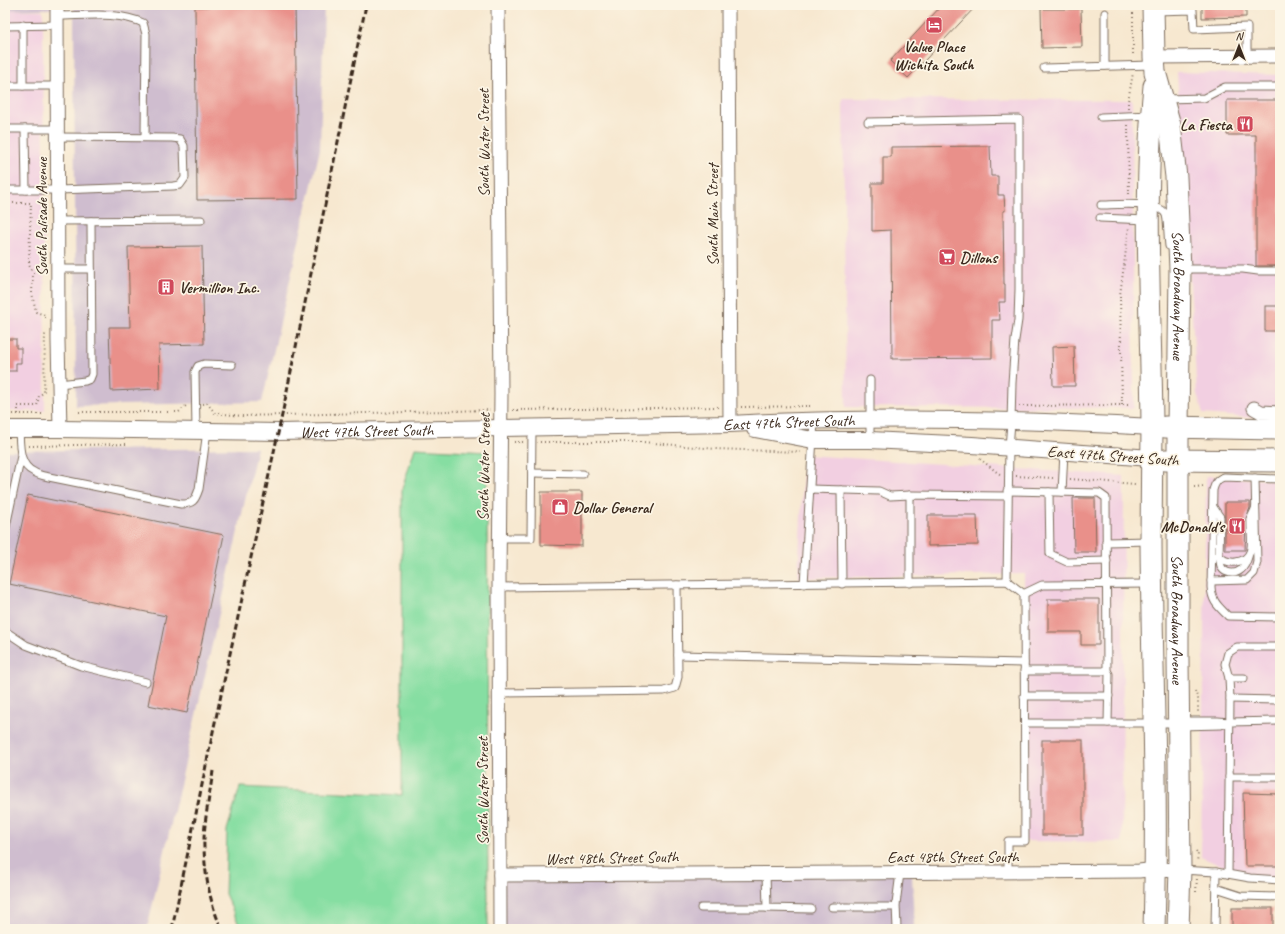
<svg xmlns="http://www.w3.org/2000/svg" width="1285" height="934" font-family="Caveat,sans-serif">
  <style>
    .built { fill: #f2cfe1 }
    .industrial { fill: #cfbdcf }
    .green { fill: #86dea2; stroke: #608460 }
    .building { fill: #e9908a }
    .lines { fill: none; stroke-linecap: round; stroke-linejoin: round }
    .service-casing { stroke: #7d6c5c; stroke-width: 9 }
    .minor-casing { stroke: #7d6c5c; stroke-width: 15 }
    .tertiary-casing { stroke: #7d6c5c; stroke-width: 18 }
    .primary-casing { stroke: #7d6c5c; stroke-width: 23 }
    .path { stroke: #7d6c5c; stroke-width: 2; stroke-dasharray: 1 3; stroke-linecap: butt }
    .service { stroke: #fff; stroke-width: 7 }
    .minor { stroke: #fff; stroke-width: 13 }
    .tertiary { stroke: #fff; stroke-width: 16 }
    .primary { stroke: #fff; stroke-width: 21 }
    .rail { stroke: #3b2a1e; stroke-width: 3; stroke-dasharray: 6 3; stroke-linecap: butt }
    .labels { text-anchor: middle; stroke-width: 3.5; stroke-linejoin: round; paint-order: stroke }
    .poi-label { font-size: 16px; font-weight: bold; fill: #3b2a1e; stroke: #fcf5e5; text-anchor: start }
    .street-label { font-size: 16px; fill: #3b2a1e; stroke: #fcf5e5 }
  </style>
  <rect width="100%" height="100%" fill="#fcf5e5"/>
  <filter id="ink" filterUnits="userSpaceOnUse"><feTurbulence type="fractalNoise" baseFrequency=".025" numOctaves="2"/><feDisplacementMap in="SourceGraphic" scale="8" xChannelSelector="R" yChannelSelector="G"/><feConvolveMatrix kernelMatrix="1 2 1 2 8 2 1 2 1" color-interpolation-filters="sRGB"/></filter>
  <filter id="wash" filterUnits="userSpaceOnUse"><feTurbulence type="fractalNoise" baseFrequency=".012" numOctaves="4" result="noise"/><feDisplacementMap in="SourceGraphic" scale="16" xChannelSelector="R" yChannelSelector="G"/><feGaussianBlur stdDeviation="0.9" result="paint"/><feColorMatrix in="noise" values="0 0 0 0 0 0 0 0 0 0 0 0 0 0 0 0 0 1.4 0 .05"/><feComposite in="paint" operator="in"/></filter>
  <g filter="url(#wash)">
    <rect width="100%" height="100%" fill="#f7e8d0"/>
    <!-- built -->
    <g class="built">
      <path d="M5,10H43L45,411H5Z"/>
      <path d="M1177,72L1280,75V420L1203,414L1197,394Z"/>
      <path d="M843,99L1132,100L1134,408L846,407Z"/>
      <path d="M804,455L1124,476L1122,842L1025,841L1024,574L798,578Z"/>
      <path d="M1206,476L1280,481V878H1250L1201,857Z"/>
    </g>
    <!-- industrial -->
    <g class="industrial">
      <path d="M5,5H324L320,149L262,402L76,406L74,8L5,10Z"/>
      <path d="M257,448L147,929H5V451Z"/>
      <path d="M912,873L914,929H500V875Z"/>
    </g>
    <!-- green -->
    <path class="green" d="M415,448L487,452L488,929H241L225,894L227,830L240,787L402,795V489Z"/>
    <g id="blocks">
      <!-- building -->
      <g class="building">
        <path d="M295,5L298,199L197,200L195,7Z"/>
        <path d="M942,5H977L908,78L890,61Z"/>
        <path d="M1202,5H1246V17L1202,18Z"/>
        <path d="M1041,9H1081L1082,47L1042,48Z"/>
        <path d="M1227,100H1280V266H1256V135H1227Z"/>
        <path d="M990,146L991,176H998V195H1004L1005,211H1003L1004,284H1005V302H999L1000,320H992V358L892,359L891,230L872,231V183H883V157H891V147Z"/>
        <path d="M202,246L204,344L159,345L160,389L111,391L109,327H130L128,247Z"/>
        <rect x="1265" y="306" width="15" height="25"/>
        <path d="M5,339H16V348H21V363H16V371H5Z"/>
        <path d="M1074,346L1075,386H1053L1052,347Z"/>
        <path d="M541,492H582V546L541,545Z"/>
        <path d="M28,495L224,535L187,713L148,705L166,616L9,584Z"/>
        <path d="M1073,498H1095L1096,552H1074Z"/>
        <path d="M1225,502H1250V508L1246,518L1245,550H1225Z"/>
        <path d="M928,515H977L978,545L928,546Z"/>
        <path d="M1048,599H1099V645H1081V632H1048Z"/>
        <rect x="1042" y="740" width="41" height="95"/>
        <path d="M1243,793L1280,794V866H1245Z"/>
        <rect x="1232" y="908" width="41" height="21"/>
      </g>
    </g>
  </g>
  <g filter="url(#ink)">
    <use href="#blocks" fill-opacity="0" stroke="#7d6c5c" stroke-width="1"/>
    <g class="lines">
      <!-- service casing -->
      <g class="service-casing">
        <g id="service">
          <path d="M1155,11L1193,10L1194,29L1247,27V56"/>
          <path d="M57,16C84,16 118,11 143,23L146,34L145,137"/>
          <path d="M23,25V86"/>
          <path d="M5,26L57,25"/>
          <path d="M1105,66V13"/>
          <path d="M1044,68L1152,65"/>
          <path d="M5,86H57"/>
          <path d="M1165,99L1204,98L1225,87H1280"/>
          <path d="M1101,117L1151,115"/>
          <path d="M868,122L1019,119V289L1018,320L1015,340L1012,383L1011,422L1009,448L1007,581"/>
          <path d="M5,129H57"/>
          <path d="M25,129L26,190"/>
          <path d="M5,190H58L173,186L180,185L185,178L184,146L180,139L172,138L58,137"/>
          <path d="M1101,205C1115,205 1160,200 1166,215C1168,222 1168,239 1169,246"/>
          <path d="M1100,218L1147,220"/>
          <path d="M58,221L201,220"/>
          <path d="M58,269H91"/>
          <path d="M1182,269H1243L1258,271H1280"/>
          <path d="M59,384L85,381L90,379L92,374L91,221"/>
          <path d="M19,429C20,444 18,465 34,472C38,475 44,476 49,477L181,504C193,504 195,501 199,489L207,431"/>
          <path d="M196,431L195,372L198,366L204,364L232,365"/>
          <path d="M870,440V380"/>
          <path d="M532,473L583,474"/>
          <path d="M1280,479L1224,477C1217,479 1215,483 1213,490L1211,587C1212,602 1218,606 1228,616L1280,617"/>
          <path d="M810,489L879,491L890,496L910,495"/>
          <path d="M841,490L842,584"/>
          <path d="M1007,491L1099,493L1106,498L1107,671"/>
          <path d="M1049,492L1050,554L1067,562L1107,561"/>
          <path d="M1062,492L1064,452"/>
          <path d="M1213,507L1220,517L1219,556C1224,561 1229,563 1236,562C1259,559 1249,534 1251,518C1252,515 1254,512 1255,509"/>
          <path d="M5,531L21,456"/>
          <path d="M499,538H531L532,428"/>
          <path d="M1106,542L1150,541"/>
          <path d="M1219,556C1220,559 1220,563 1221,566C1222,569 1224,571 1227,572C1239,576 1245,567 1248,557"/>
          <path d="M1211,581L1247,580L1254,573L1257,562L1255,478"/>
          <path d="M910,583V495L1007,496"/>
          <path d="M804,584L814,421"/>
          <path d="M499,587L1007,581L1024,594L1025,841H1008V873"/>
          <path d="M1023,594L1042,585H1048L1149,584"/>
          <path d="M5,631L26,645L81,666L146,682"/>
          <path d="M678,655L1024,663"/>
          <path d="M1024,671H1107L1109,674L1108,723"/>
          <path d="M1229,678H1244"/>
          <path d="M499,693L664,691L675,688L678,677L677,585"/>
          <path d="M1024,696H1109"/>
          <path d="M1230,699L1280,700"/>
          <path d="M1180,721H1218L1229,722L1280,721"/>
          <path d="M1025,723H1176"/>
          <path d="M1180,726L1221,725L1227,723"/>
          <path d="M1229,777H1280"/>
          <path d="M1181,870L1216,872L1250,878L1280,880"/>
          <path d="M766,873L767,908L811,909"/>
          <path d="M1228,874L1230,699L1229,678L1225,664L1228,653L1237,647H1280"/>
          <path d="M1216,888L1241,896L1280,897"/>
          <path d="M896,904L897,929"/>
          <path d="M832,907H892L896,904L900,873"/>
          <path d="M701,908H767"/>
          <path d="M1215,929L1216,872"/>
        </g>
      </g>
      <!-- minor casing -->
      <g class="minor-casing">
        <g id="minor">
          <path d="M57,5L58,341L60,429"/>
          <path d="M498,5L501,394L499,575L500,929"/>
          <path d="M728,5L730,424"/>
          <path d="M1154,57L1280,56"/>
          <path d="M1254,408L1261,412L1280,413"/>
          <path d="M500,875C713,873 926,874 1139,871L1156,869L1180,870"/>
        </g>
      </g>
      <!-- tertiary casing -->
      <g class="tertiary-casing">
        <g id="tertiary">
          <path id="s1" d="M5,429H60L278,432L730,424C870,416 1011,419 1152,427"/>
          <path d="M755,429L813,440H870L972,445L1151,458"/>
        </g>
      </g>
      <!-- primary casing -->
      <g class="primary-casing">
        <g id="primary">
          <path id="s2" d="M1153,5L1154,57L1155,72L1170,125L1176,177L1180,269L1178,427V658L1180,870L1178,929"/>
          <path d="M1154,86C1143,198 1151,312 1152,425C1152,464 1151,504 1151,543C1152,672 1158,800 1154,929"/>
          <path d="M1165,427L1280,429"/>
          <path d="M1165,460L1280,461"/>
        </g>
      </g>
      <!-- path -->
      <g class="path">
        <path d="M1133,5V57"/>
        <path d="M1128,108V101L1133,73"/>
        <path d="M1128,125L1129,196"/>
        <path d="M5,203H31L29,264L33,272L32,293L36,312L45,315V318"/>
        <path d="M203,404L207,403L215,413L242,416L490,410"/>
        <path d="M1122,405L1120,295L1129,227"/>
        <path d="M1019,406L1128,405"/>
        <path d="M741,407L812,406"/>
        <path d="M513,410L718,407"/>
        <path d="M79,412H179L187,405"/>
        <path d="M5,414H43"/>
        <path d="M18,414V406H37L39,396L44,392L45,332"/>
        <path d="M514,442H524"/>
        <path d="M540,442H643L716,449L800,452"/>
        <path d="M5,446H12"/>
        <path d="M29,446L126,444"/>
        <path d="M980,459L998,473L1000,474"/>
        <path d="M1016,476L1054,478"/>
        <path d="M1070,479L1135,484"/>
        <path d="M1194,487L1205,486"/>
        <path d="M1195,691L1198,699V712"/>
        <path d="M1196,851L1198,854L1197,862"/>
        <path d="M1196,892L1197,878"/>
      </g>
      <!-- service -->
      <use href="#service" class="service"/>
      <!-- minor -->
      <use href="#minor" class="minor"/>
      <!-- tertiary -->
      <use href="#tertiary" class="tertiary"/>
      <!-- primary -->
      <use href="#primary" class="primary"/>
      <!-- rail -->
      <g class="rail">
        <path d="M213,771C210,794 203,825 204,848C205,875 210,905 222,929"/>
        <path d="M172,929L214,727L282,415L366,5"/>
      </g>
    </g>
  </g>
  <!-- icons -->
  <defs>
    <g id="hotel-square" transform="scale(0.9)"><rect x="-9" y="-9" width="18" height="18" rx="4" fill="#d1495b" stroke="#fcf5e5"/><path d="M-6-4.5h1.5V1H6V5H4.5V3h-9V5H-6ZM-4 0a1.8 1.8 0 1 1 3.6 0ZM.5 0V-2.5h3Q6-2.5 6 0Z" fill="#fff"/></g>
    <g id="restaurant-square" transform="scale(0.9)"><rect x="-9" y="-9" width="18" height="18" rx="4" fill="#d1495b" stroke="#fcf5e5"/><path d="M-5-6h1v4h1v-4h1v4h1v-4h1v5L-1.5 .5V6h-2V.5L-5-1ZM5-6V6H3V1.5H1.5Q1.5-4 5-6Z" fill="#fff"/></g>
    <g id="supermarket-square" transform="scale(0.9)"><rect x="-9" y="-9" width="18" height="18" rx="4" fill="#d1495b" stroke="#fcf5e5"/><path d="M-6-5.5h2.5l.6 2H6L4.5 2H-2.5L-4.4-4H-6ZM-1.5 3.2a1.3 1.3 0 1 0 .1 0ZM3 3.2a1.3 1.3 0 1 0 .1 0Z" fill="#fff"/></g>
    <g id="building-square" transform="scale(0.9)"><rect x="-9" y="-9" width="18" height="18" rx="4" fill="#d1495b" stroke="#fcf5e5"/><path d="M-4-6H4V6H1V3H-1V6H-4ZM-2.5-4.3h1.7v1.8h-1.7ZM.8-4.3h1.7v1.8H.8ZM-2.5-1h1.7V.8h-1.7ZM.8-1h1.7V.8H.8Z" fill="#fff"/></g>
    <g id="shop-square" transform="scale(0.9)"><rect x="-9" y="-9" width="18" height="18" rx="4" fill="#d1495b" stroke="#fcf5e5"/><path d="M-5-2.5h2.3a2.7 3.5 0 0 1 5.4 0H5L5.5 6h-11ZM-1.5-2.5h3a1.5 2.3 0 0 0-3 0Z" fill="#fff"/></g>
  </defs>
  <g fill-rule="evenodd">
    <use href="#hotel-square" x="934" y="25"/>
    <use href="#restaurant-square" x="1245" y="124"/>
    <use href="#supermarket-square" x="947" y="257"/>
    <use href="#building-square" x="166" y="287"/>
    <use href="#shop-square" x="560" y="507"/>
    <use href="#restaurant-square" x="1237" y="526"/>
  </g>
  <g class="labels">
    <!-- poi labels -->
    <g class="poi-label">
      <text x="934" y="52" text-anchor="middle">Value Place<tspan x="934" dy="18">Wichita South</tspan></text>
      <text x="1232" y="130" text-anchor="end">La Fiesta</text>
      <text x="960" y="263">Dillons</text>
      <text x="179" y="293">Vermillion Inc.</text>
      <text x="573" y="513">Dollar General</text>
      <text x="1224" y="532" text-anchor="end">McDonald's</text>
    </g>
    <!-- street labels -->
    <g class="street-label">
      <text transform="translate(483 143) rotate(-90)" y="6">South Water Street</text>
      <text transform="translate(712 215) rotate(-90)" y="6">South Main Street</text>
      <text transform="translate(41 217) rotate(-90)" y="6">South Palisade Avenue</text>
      <text dy="6" stroke="none"><textPath href="#s2" startOffset="293">South Broadway Avenue</textPath></text>
      <text dy="6" stroke="none"><textPath href="#s1" startOffset="784">East 47th Street South</textPath></text>
      <text dy="6" stroke="none"><textPath href="#s1" startOffset="362">West 47th Street South</textPath></text>
      <text transform="translate(1113 455) rotate(4)" y="6">East 47th Street South</text>
      <text transform="translate(483 467) rotate(-89)" y="6">South Water Street</text>
      <text dy="6" stroke="none"><textPath href="#s2" startOffset="617">South Broadway Avenue</textPath></text>
      <text transform="translate(482 791) rotate(-90)" y="6">South Water Street</text>
      <text x="953" y="862">East 48th Street South</text>
      <text transform="translate(612 857) rotate(-1)" y="6">West 48th Street South</text>
    </g>
  </g>
  <!-- margin -->
  <rect width="1285" height="934" fill="none" stroke="#fcf5e5" stroke-width="20"/>
  <!-- north arrow -->
  <g transform="translate(1239 46)" stroke="#fcf5e5" stroke-width="3" paint-order="stroke">
  <path d="M0-3L7 15L0 10L-7 15Z" fill="#3b2a1e"/>
  <text y="-6" font-size="11" font-weight="bold" text-anchor="middle" fill="#3b2a1e">N</text>
  </g>
</svg>
